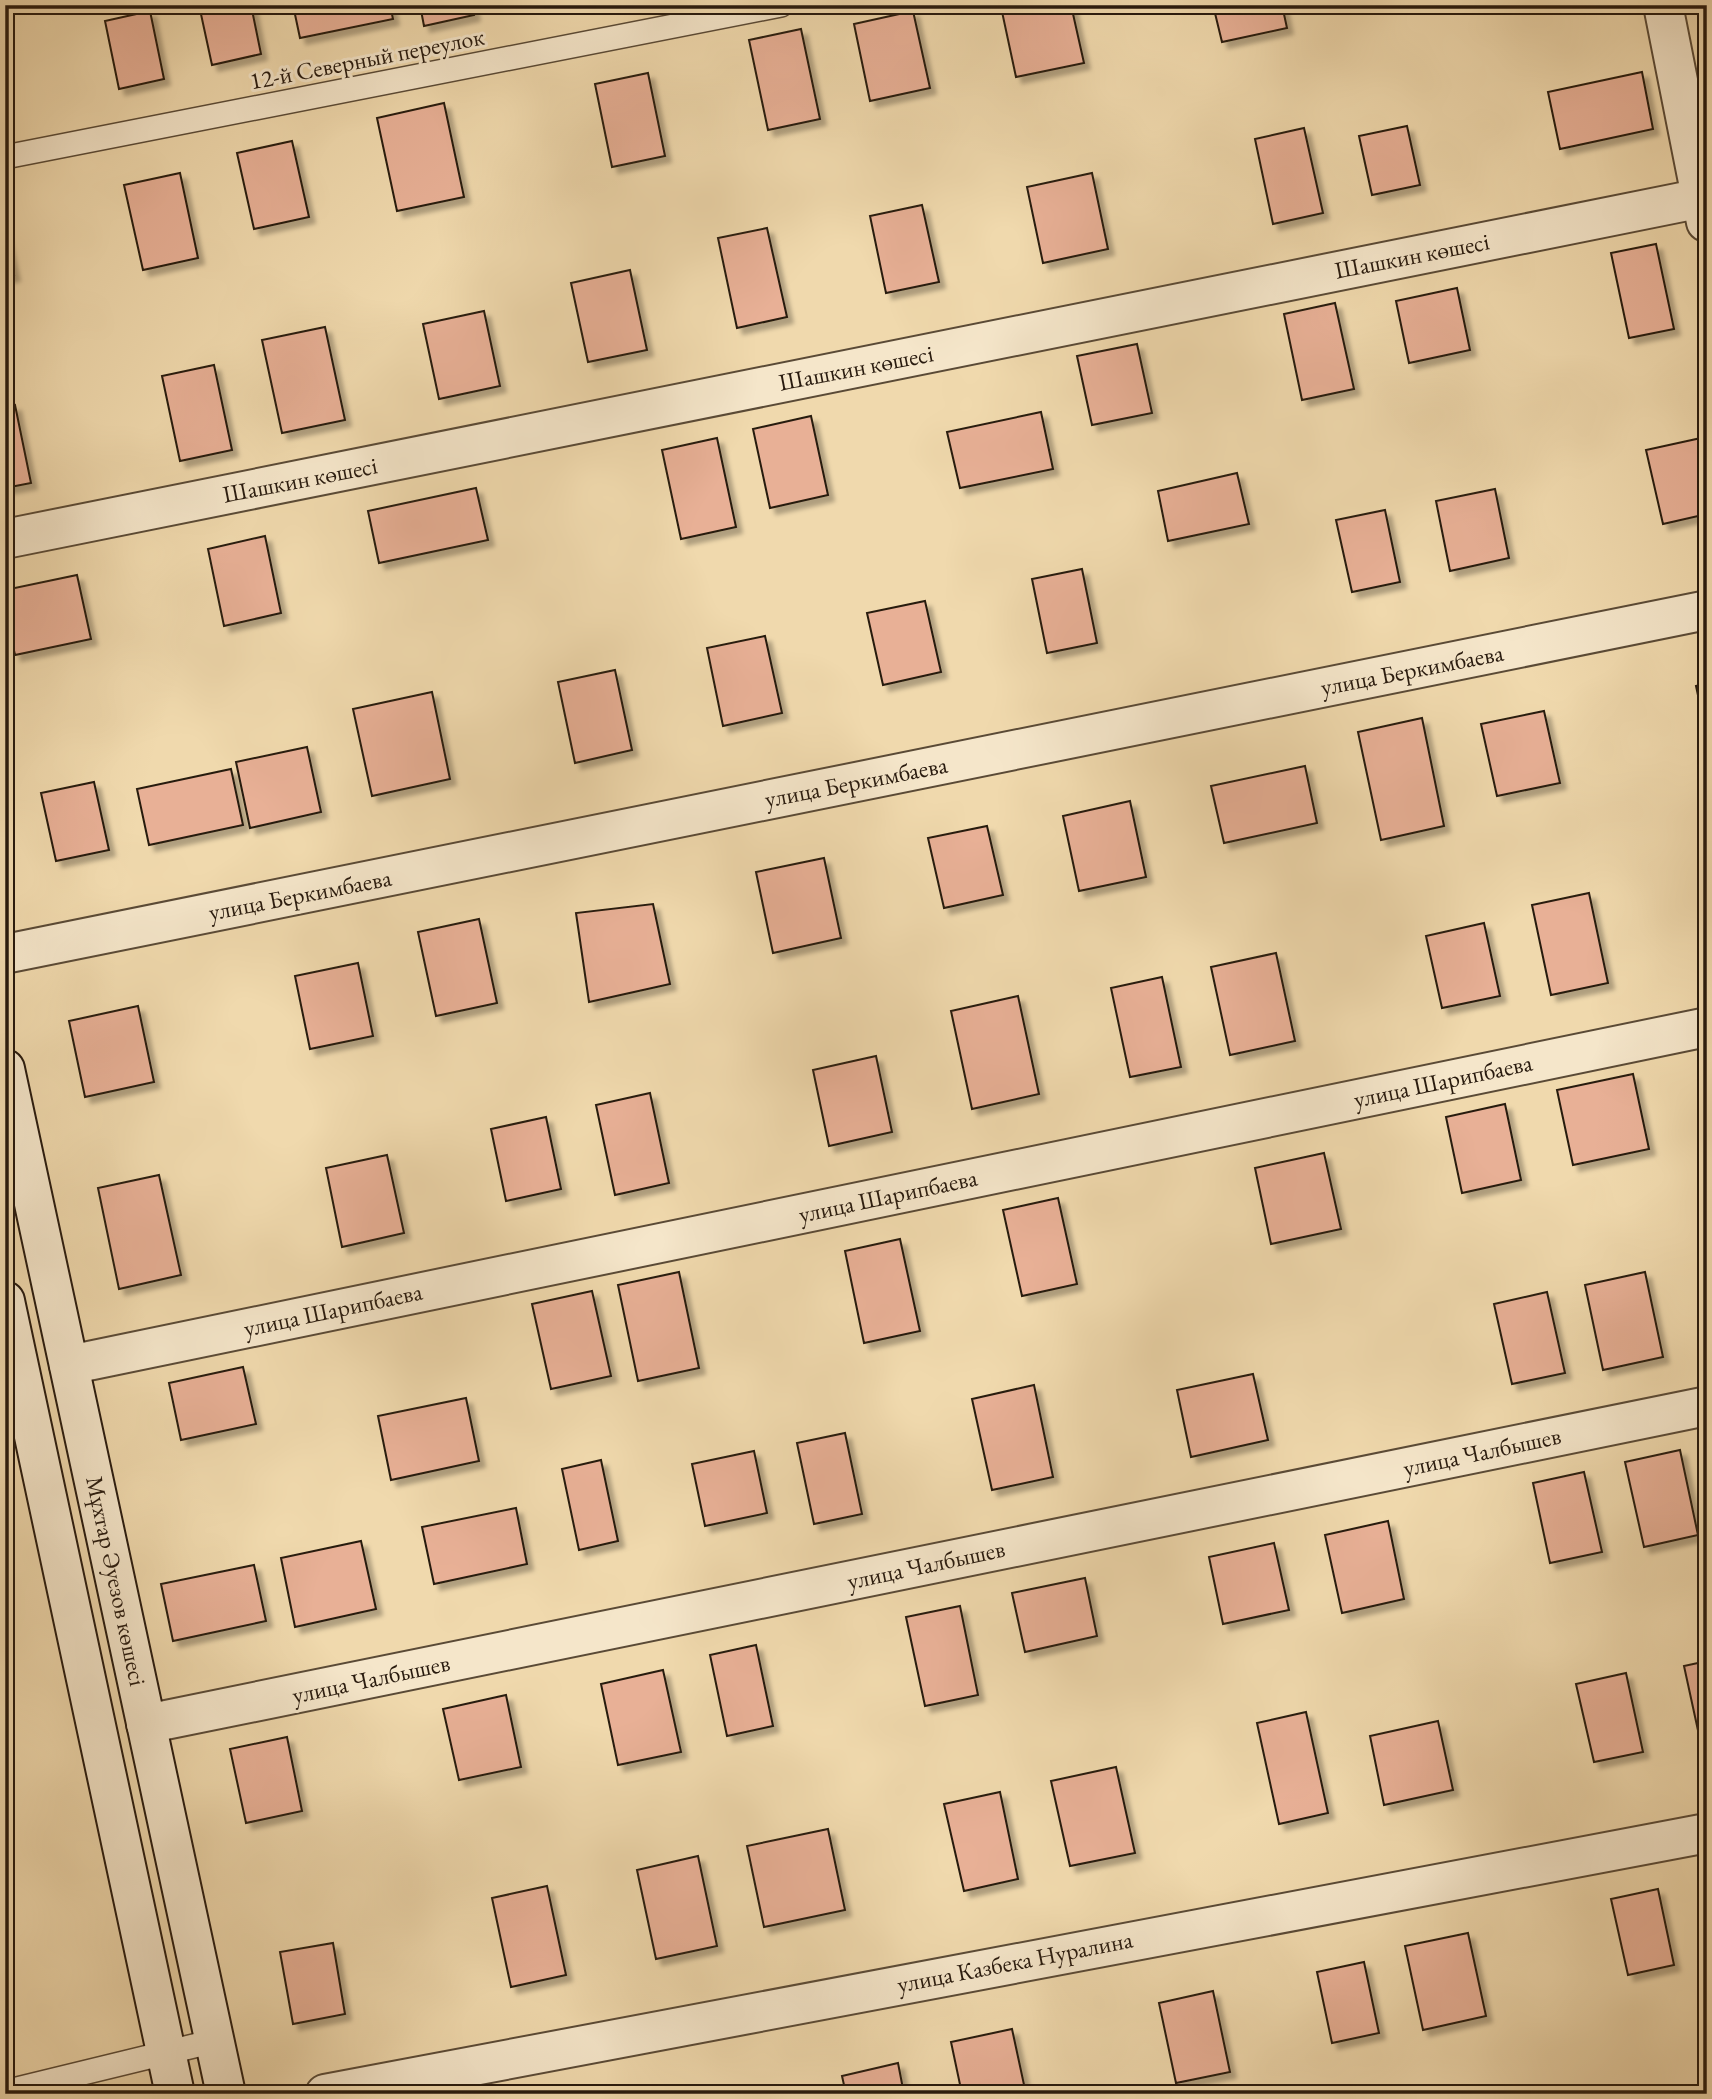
<svg xmlns="http://www.w3.org/2000/svg" width="1712" height="2099" font-family="'EB Garamond',serif">
  <style>
    .building { fill: #e8b096; stroke: #281a0e; stroke-width: 2; filter: url(#shadow) }
    .lines { fill: none; stroke-linecap: round; stroke-linejoin: round }
    .lane-casing { stroke: #5a4a36; stroke-width: 26 }
    .street-casing { stroke: #5a4a36; stroke-width: 42 }
    .secondary-casing { stroke: #281a0e; stroke-width: 42 }
    .lane { stroke: #f5e6ca; stroke-width: 23 }
    .street { stroke: #f5e6ca; stroke-width: 38 }
    .secondary { stroke: #f5e6ca; stroke-width: 38 }
    .labels { text-anchor: middle; stroke-width: 6; stroke-linejoin: round; paint-order: stroke }
    .street-label { font-size: 24px; fill: #281a0e; stroke: #f5e6ca }
  </style>
  <defs>
    <filter id="shadow"><feDropShadow dx="6" dy="6" stdDeviation="2" flood-color="#0004"/></filter>
  </defs>
  <rect width="100%" height="100%" fill="#f0d9ad"/>
  <filter id="stains"><feTurbulence type="fractalNoise" baseFrequency=".00286" numOctaves="4"/><feColorMatrix values="0 0 0 0 .2 0 0 0 0 .09 0 0 0 0 .02 0 0 0 .5 -.17"/></filter>
  <radialGradient id="worn" r=".72"><stop offset=".6" stop-color="#630" stop-opacity="0"/><stop offset="1" stop-color="#630" stop-opacity=".3"/></radialGradient>
  <!-- building -->
  <g class="building">
    <path d="M199,5H251L261,54L212,65Z"/>
    <path d="M293,5H390L393,19L300,38Z"/>
    <path d="M420,5H472L474,15L424,26Z"/>
    <path d="M1071,5L1084,63L1016,77L1001,7Z"/>
    <path d="M1213,5H1282L1287,28L1222,42Z"/>
    <path d="M150,11L164,79L119,89L105,21Z"/>
    <path d="M913,11L930,88L870,101L854,24Z"/>
    <path d="M801,29L820,119L768,130L749,40Z"/>
    <path d="M1642,72L1653,129L1560,149L1548,92Z"/>
    <path d="M648,73L665,156L612,167L595,84Z"/>
    <path d="M444,103L464,197L397,211L377,118Z"/>
    <path d="M1407,126L1420,185L1372,195L1359,136Z"/>
    <path d="M1304,128L1323,213L1273,224L1255,139Z"/>
    <path d="M292,141L309,217L254,229L237,153Z"/>
    <path d="M180,173L198,258L143,270L124,185Z"/>
    <path d="M1092,173L1108,249L1043,263L1027,187Z"/>
    <path d="M922,205L939,282L886,293L870,216Z"/>
    <path d="M767,228L787,317L737,328L718,238Z"/>
    <path d="M5,235L14,275L5,277Z"/>
    <path d="M1656,244L1674,329L1629,338L1611,253Z"/>
    <path d="M630,270L647,350L588,362L571,283Z"/>
    <path d="M1457,288L1470,350L1409,363L1396,301Z"/>
    <path d="M1335,303L1354,389L1302,400L1284,314Z"/>
    <path d="M484,311L500,386L439,399L423,324Z"/>
    <path d="M325,327L345,420L282,433L262,340Z"/>
    <path d="M1137,344L1152,413L1092,425L1077,356Z"/>
    <path d="M214,365L232,450L180,461L162,376Z"/>
    <path d="M15,405L31,483L5,488V407Z"/>
    <path d="M1041,412L1053,469L960,488L947,432Z"/>
    <path d="M811,416L828,495L770,508L753,429Z"/>
    <path d="M717,438L736,527L681,539L662,450Z"/>
    <path d="M1701,438L1707,465V514L1663,524L1646,450Z"/>
    <path d="M1237,473L1249,524L1168,541L1158,491Z"/>
    <path d="M476,488L488,540L379,563L368,511Z"/>
    <path d="M1495,489L1509,558L1450,571L1436,501Z"/>
    <path d="M1385,510L1400,582L1352,592L1336,520Z"/>
    <path d="M265,536L281,613L224,626L208,549Z"/>
    <path d="M1082,569L1097,643L1047,653L1032,579Z"/>
    <path d="M77,575L91,639L15,655L5,610V590Z"/>
    <path d="M925,601L941,672L883,685L867,613Z"/>
    <path d="M765,636L782,713L723,726L707,648Z"/>
    <path d="M615,670L632,750L575,763L558,682Z"/>
    <path d="M1707,683V737L1696,686Z"/>
    <path d="M432,692L450,779L372,796L353,709Z"/>
    <path d="M1544,711L1560,783L1497,796L1481,724Z"/>
    <path d="M1422,718L1444,826L1381,840L1358,732Z"/>
    <path d="M307,747L321,812L250,828L236,762Z"/>
    <path d="M1305,766L1317,823L1224,843L1211,786Z"/>
    <path d="M231,769L243,825L149,845L137,789Z"/>
    <path d="M94,782L109,850L56,861L41,793Z"/>
    <path d="M1130,801L1146,877L1079,891L1063,816Z"/>
    <path d="M987,826L1003,895L944,908L928,838Z"/>
    <path d="M824,858L841,938L773,953L756,872Z"/>
    <path d="M1589,893L1608,983L1551,995L1532,905Z"/>
    <path d="M653,904L670,984L589,1002L576,913Z"/>
    <path d="M479,919L497,1003L436,1016L418,932Z"/>
    <path d="M1484,923L1500,996L1442,1008L1426,936Z"/>
    <path d="M1276,953L1295,1041L1230,1055L1211,967Z"/>
    <path d="M358,963L373,1036L310,1049L295,976Z"/>
    <path d="M1162,977L1181,1067L1130,1077L1111,988Z"/>
    <path d="M1018,996L1039,1094L972,1109L951,1011Z"/>
    <path d="M138,1006L154,1082L85,1097L69,1021Z"/>
    <path d="M876,1056L892,1132L829,1146L813,1070Z"/>
    <path d="M1633,1074L1649,1149L1573,1165L1557,1090Z"/>
    <path d="M650,1093L669,1183L615,1195L596,1105Z"/>
    <path d="M1505,1104L1521,1180L1462,1193L1446,1117Z"/>
    <path d="M546,1117L561,1189L506,1201L491,1129Z"/>
    <path d="M1324,1153L1341,1229L1271,1244L1255,1168Z"/>
    <path d="M387,1155L404,1233L342,1247L326,1168Z"/>
    <path d="M159,1175L181,1275L119,1289L98,1188Z"/>
    <path d="M1058,1198L1077,1284L1022,1296L1003,1210Z"/>
    <path d="M900,1239L920,1331L864,1343L845,1251Z"/>
    <path d="M679,1272L699,1368L638,1381L618,1285Z"/>
    <path d="M1645,1272L1663,1357L1603,1370L1585,1285Z"/>
    <path d="M592,1291L611,1376L551,1389L532,1304Z"/>
    <path d="M1547,1292L1565,1373L1512,1384L1494,1304Z"/>
    <path d="M243,1367L256,1424L181,1440L169,1383Z"/>
    <path d="M1253,1374L1268,1440L1191,1457L1177,1390Z"/>
    <path d="M1034,1385L1053,1477L992,1490L972,1399Z"/>
    <path d="M466,1398L479,1461L391,1480L378,1416Z"/>
    <path d="M845,1433L862,1514L814,1524L797,1443Z"/>
    <path d="M1680,1450L1698,1535L1644,1547L1625,1462Z"/>
    <path d="M754,1451L767,1513L705,1526L692,1464Z"/>
    <path d="M601,1460L618,1541L579,1550L562,1469Z"/>
    <path d="M1584,1472L1602,1552L1550,1563L1533,1483Z"/>
    <path d="M516,1508L527,1564L434,1584L422,1527Z"/>
    <path d="M1388,1521L1404,1599L1342,1613L1325,1535Z"/>
    <path d="M361,1541L376,1609L295,1627L281,1558Z"/>
    <path d="M1274,1543L1289,1610L1223,1624L1209,1557Z"/>
    <path d="M254,1565L266,1621L173,1641L161,1584Z"/>
    <path d="M1085,1578L1097,1636L1025,1652L1012,1593Z"/>
    <path d="M960,1606L978,1695L925,1706L906,1617Z"/>
    <path d="M756,1645L773,1726L727,1736L710,1655Z"/>
    <path d="M1707,1661V1733L1699,1735L1684,1666Z"/>
    <path d="M663,1670L681,1752L618,1765L601,1684Z"/>
    <path d="M1626,1673L1643,1752L1594,1762L1576,1684Z"/>
    <path d="M506,1695L521,1767L459,1780L443,1709Z"/>
    <path d="M1306,1712L1328,1813L1279,1824L1257,1723Z"/>
    <path d="M1438,1721L1453,1790L1384,1805L1370,1736Z"/>
    <path d="M287,1737L302,1811L246,1823L230,1749Z"/>
    <path d="M1116,1767L1135,1853L1070,1866L1051,1781Z"/>
    <path d="M1000,1792L1018,1879L964,1891L944,1804Z"/>
    <path d="M828,1829L845,1910L764,1927L747,1846Z"/>
    <path d="M698,1856L717,1946L656,1959L637,1870Z"/>
    <path d="M547,1886L566,1975L511,1987L492,1898Z"/>
    <path d="M1658,1889L1674,1965L1628,1975L1611,1899Z"/>
    <path d="M1468,1933L1486,2016L1423,2030L1405,1946Z"/>
    <path d="M333,1943L345,2014L293,2024L280,1952Z"/>
    <path d="M1364,1962L1379,2033L1332,2043L1317,1972Z"/>
    <path d="M1213,1991L1230,2072L1176,2083L1159,2003Z"/>
    <path d="M1012,2029L1026,2094H962L951,2042Z"/>
    <path d="M898,2063L904,2094H846L842,2076Z"/>
  </g>
  <g class="lines">
    <!-- lane casing -->
    <g class="lane-casing">
      <g id="lane">
        <path d="M5,157L781,5"/>
        <path d="M5,2092L214,2041"/>
      </g>
    </g>
    <!-- street casing -->
    <g class="street-casing">
      <g id="street">
        <path d="M1663,5L1706,222"/>
        <path d="M5,539L1707,197"/>
        <path d="M5,954L1707,610"/>
        <path d="M69,1365L1707,1027"/>
        <path d="M146,1724L1707,1406"/>
        <path d="M325,2094L1707,1833"/>
      </g>
    </g>
    <!-- secondary casing -->
    <g class="secondary-casing">
      <g id="secondary">
        <path d="M5,1069L226,2094"/>
        <path d="M5,1301L175,2094"/>
      </g>
    </g>
    <!-- lane -->
    <use href="#lane" class="lane"/>
    <!-- street -->
    <use href="#street" class="street"/>
    <!-- secondary -->
    <use href="#secondary" class="secondary"/>
  </g>
  <g class="labels">
    <!-- street labels -->
    <g class="street-label">
      <text transform="translate(367 59) rotate(-11)" y="8">12-й Северный переулок</text>
      <text transform="translate(1412 256) rotate(-11)" y="8">Шашкин көшесі</text>
      <text transform="translate(856 368) rotate(-11)" y="8">Шашкин көшесі</text>
      <text transform="translate(300 480) rotate(-11)" y="8">Шашкин көшесі</text>
      <text transform="translate(1412 670) rotate(-11)" y="8">улица Беркимбаева</text>
      <text transform="translate(856 782) rotate(-11)" y="8">улица Беркимбаева</text>
      <text transform="translate(300 895) rotate(-11)" y="8">улица Беркимбаева</text>
      <text transform="translate(1443 1081) rotate(-12)" y="8">улица Шарипбаева</text>
      <text transform="translate(888 1196) rotate(-12)" y="8">улица Шарипбаева</text>
      <text transform="translate(333 1310) rotate(-12)" y="8">улица Шарипбаева</text>
      <text transform="translate(1482 1452) rotate(-12)" y="8">улица Чалбышев</text>
      <text transform="translate(926 1565) rotate(-12)" y="8">улица Чалбышев</text>
      <text transform="translate(116 1581) rotate(78)" y="8">Мұхтар Әуезов көшесі</text>
      <text transform="translate(371 1679) rotate(-12)" y="8">улица Чалбышев</text>
      <text transform="translate(1015 1962) rotate(-11)" y="8">улица Казбека Нуралина</text>
    </g>
  </g>
  <!-- margin -->
  <rect width="1712" height="2099" fill="none" stroke="#f0d9ad" stroke-width="28"/>
  <rect x="7" y="7" width="1698" height="2085" fill="none" stroke="#281a0e" stroke-width="3.5"/>
  <rect x="14" y="14" width="1684" height="2071" fill="none" stroke="#281a0e" stroke-width="2"/>
  <rect width="100%" height="100%" filter="url(#stains)"/>
  <rect width="100%" height="100%" fill="url(#worn)"/>
</svg>
